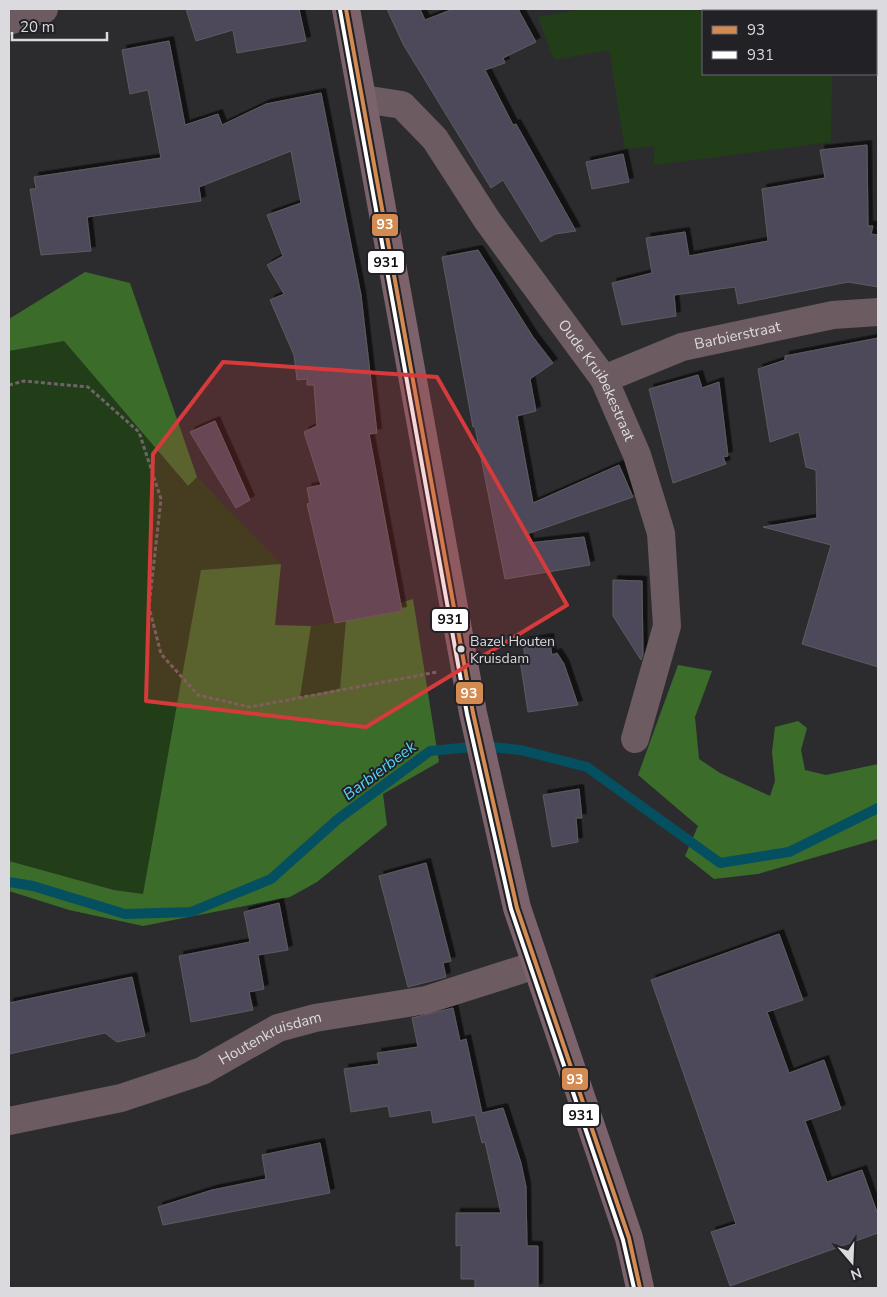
<svg xmlns="http://www.w3.org/2000/svg" width="887" height="1297" font-family="'Nunito Sans',sans-serif">
  <style>
    .green { fill: #223e19 }
    .forest { fill: #3b6c2a }
    .lines { fill: none; stroke-linecap: round; stroke-linejoin: round }
    .stream { stroke: #045061; stroke-width: 10 }
    .building { fill: #4d4a5a; stroke: #5c5c5f; filter: url(#shadow) }
    .path { stroke: #6f6468; stroke-width: 3; stroke-dasharray: 4 2.5; stroke-linecap: butt }
    .minor { stroke: #6c5b60; stroke-width: 28 }
    .major { stroke: #7c626a; stroke-width: 28 }
    .bus-1-casing { stroke: #212126; stroke-width: 8 }
    .bus-2-casing { stroke: #212126; stroke-width: 8 }
    .bus-1 { stroke: #d48b52; stroke-width: 4 }
    .bus-2 { stroke: #fff; stroke-width: 4 }
    .marked { fill: #d63a3a; fill-opacity: 0.2; stroke: #d63a3a; stroke-width: 4; stroke-linejoin: round }
    .bus-dot { fill: #dbdade; stroke: #212126; stroke-width: 2 }
    .labels { text-anchor: middle; stroke-width: 4; stroke-linejoin: round; paint-order: stroke }
    .bus-label { font-size: 14px; fill: #dbdade; stroke: #212126; text-anchor: start }
    .street-label { font-size: 15px; fill: #dbdade; stroke: #212126 }
    .water-label { font-size: 16px; font-style: italic; fill: #50d5f9; stroke: #212126 }
    .line-badge { stroke: #212126; stroke-width: 2 }
    .badge-label { font-size: 14px; text-anchor: middle; font-weight: bold; fill: #fff }
    .pale-badge-label { font-size: 14px; text-anchor: middle; font-weight: bold; fill: #111 }
  </style>
  <defs>
    <filter id="shadow"><feDropShadow dx="4.5" dy="-4.5" stdDeviation="0" flood-color="#0009"/></filter>
  </defs>
  <rect width="100%" height="100%" fill="#2c2c2f"/>
  <!-- green -->
  <g class="green">
    <path d="M583,9H832V11H703V74H832L831,142L654,165V146L625,149L609,50L554,60L538,17Z"/>
    <path d="M64,341L187,486L197,477L281,564L201,570L143,894L114,890L9,861V351Z"/>
    <path d="M346,619L340,689L299,697L311,626Z"/>
  </g>
  <!-- forest -->
  <g class="forest">
    <path d="M85,272L130,283L197,477L188,486L64,341L9,351V319Z"/>
    <path d="M281,564L275,625L311,626L300,697L340,689L346,619L413,599L439,762L383,794L387,825L317,882L290,897L143,926L69,910L9,891V861L114,890L143,894L201,570Z"/>
    <path d="M678,665L712,671L695,717L699,759L720,773L770,796L775,781L772,752L775,727L798,721L807,728L801,750L805,770L826,775L878,764V839L758,874L714,879L685,856L698,826L638,775Z"/>
  </g>
  <g class="lines">
    <!-- stream -->
    <path class="stream" d="M9,882L33,886L125,914L191,912L271,879L338,819L430,751L482,746L521,750L587,767L720,863L789,852L878,808"/>
  </g>
  <!-- building -->
  <g class="building">
    <path d="M186,9H299L306,41L237,53L233,30L196,41Z"/>
    <path d="M387,9H420L425,20L453,9H518L536,42L503,58L505,63L485,70L513,125L516,124L576,231L555,234L541,242L503,180L491,188L403,44Z"/>
    <path d="M169,41L185,125L218,114L222,125L266,104L321,93L361,295L377,433L369,434L402,611L335,623L307,504L310,503L307,488L321,485L304,432L317,426L314,385H307V379L297,380L294,355L270,300L284,294L267,265L283,256L267,215L301,203L291,151L199,187L201,201L87,217L91,251L41,255L30,189H36L34,177L161,158L148,90L130,94L122,50Z"/>
    <path d="M867,145L868,226H873L871,234L878,235V287L848,282L738,304L735,287L674,295L676,316L622,325L612,283L652,273L646,238L685,232L689,256L768,241L762,189L825,178L820,150Z"/>
    <path d="M623,154L629,182L592,189L586,162Z"/>
    <path d="M478,250L533,337L553,363L530,379L536,411L517,416L533,503L619,465L633,497L527,534L529,543L584,537L590,565L505,579L475,427H473L442,257Z"/>
    <path d="M878,338V667L802,644L831,545L763,527L817,518L816,470L806,467L799,432L770,442L758,369L785,360V356Z"/>
    <path d="M698,375L702,388L719,382L728,456L723,457L726,464L673,483L649,389Z"/>
    <path d="M215,421L250,500L236,508L190,432Z"/>
    <path d="M613,580L642,581L643,654L641,660L613,616Z"/>
    <path d="M549,638L552,655L557,653L564,664L578,705L528,712L520,660L525,659L523,642Z"/>
    <path d="M579,789L582,818H576L578,842L552,847L543,795Z"/>
    <path d="M426,863L451,961L443,963L446,977L408,987L379,876Z"/>
    <path d="M279,903L288,950L258,955L264,989L249,992L253,1010L191,1022L179,956L250,942L244,912Z"/>
    <path d="M779,934L803,1000L767,1012L789,1073L824,1060L841,1109L805,1121L827,1182L862,1170L878,1215V1233L730,1286L711,1232L736,1224L651,980Z"/>
    <path d="M132,977L145,1036L117,1042L105,1033L9,1054V1003Z"/>
    <path d="M453,1008L460,1041L466,1039L482,1113L503,1108L521,1163L526,1187L527,1246H538V1288H475V1279H461V1245L456,1246V1213H501L485,1142L482,1143L475,1115L433,1123L431,1110L390,1117L388,1106L351,1112L344,1069L379,1064L377,1053L418,1047L412,1018Z"/>
    <path d="M320,1143L330,1193L163,1225L158,1207L212,1190L266,1179L262,1155Z"/>
  </g>
  <g class="lines">
    <!-- path -->
    <path class="path" d="M9,385L24,381L88,387L139,432L161,499L149,607L161,654L198,695L250,707L437,672"/>
    <!-- minor -->
    <g class="minor">
      <path d="M9,21L44,9"/>
      <path id="s1" d="M363,99L402,105L435,139L487,220L604,379L637,455L661,533L667,626L635,739"/>
      <path id="s2" d="M604,379L682,347L833,315L878,312"/>
      <path id="s3" d="M9,1121L121,1098L202,1071L278,1028L315,1018L426,1000L536,965"/>
    </g>
    <!-- major -->
    <path class="major" d="M346,9L473,713L517,908L629,1238L640,1288"/>
    <!-- bus-1 casing -->
    <g class="bus-1-casing">
      <path id="bus-1" d="M346,9L473,713L517,908L629,1238L640,1288"/>
    </g>
    <!-- bus-2 casing -->
    <g class="bus-2-casing">
      <path id="bus-2" d="M340,10L467,714L511,909L623,1240L634,1288"/>
    </g>
    <!-- bus-1 -->
    <use href="#bus-1" class="bus-1"/>
    <!-- bus-2 -->
    <use href="#bus-2" class="bus-2"/>
  </g>
  <!-- marked area -->
  <path class="marked" d="M223,362L437,377L567,605L366,727L146,701L153,454Z"/>
  <!-- markers -->
  <circle class="bus-dot" cx="461" cy="649" r="4.5"/>
  <g class="labels">
    <!-- bus labels -->
    <g class="bus-label">
      <text x="470" y="646">Bazel Houten<tspan x="470" dy="17">Kruisdam</tspan></text>
    </g>
    <!-- street labels -->
    <g class="street-label">
      <text dy="5" stroke="none"><textPath href="#s2" startOffset="141">Barbierstraat</textPath></text>
      <text dy="5" stroke="none"><textPath href="#s1" startOffset="378">Oude Kruibekestraat</textPath></text>
      <text dy="5" stroke="none"><textPath href="#s3" startOffset="276">Houtenkruisdam</textPath></text>
    </g>
    <!-- water labels -->
    <g class="water-label">
      <text transform="translate(379 770) rotate(-37)" y="6">Barbierbeek</text>
    </g>
  </g>
  <g class="line-badge">
    <rect x="371" y="213" width="28" height="24" rx="5" fill="#d48b52"/>
    <rect x="367" y="250" width="38" height="24" rx="5" fill="#fff"/>
    <rect x="431" y="608" width="38" height="24" rx="5" fill="#fff"/>
    <rect x="455" y="681" width="29" height="24" rx="5" fill="#d48b52"/>
    <rect x="561" y="1067" width="28" height="24" rx="5" fill="#d48b52"/>
    <rect x="562" y="1103" width="38" height="24" rx="5" fill="#fff"/>
  </g>
  <g class="badge-label">
    <text x="385" y="229">93</text>
    <text x="469" y="698">93</text>
    <text x="575" y="1084">93</text>
  </g>
  <g class="pale-badge-label">
    <text x="386" y="267">931</text>
    <text x="450" y="624">931</text>
    <text x="581" y="1120">931</text>
  </g>
  <!-- border -->
  <rect width="887" height="1297" fill="none" stroke="#dbdade" stroke-width="20"/>
  <!-- legend -->
  <rect x="702" y="10" width="175" height="65" fill="#212126" stroke="#6b6b70"/>
  <rect x="712" y="26" width="25" height="8" fill="#d48b52" stroke="#6b6b70"/>
  <text x="747" y="35" font-size="15" fill="#dbdade">93</text>
  <rect x="712" y="51" width="25" height="8" fill="#ffffff" stroke="#6b6b70"/>
  <text x="747" y="60" font-size="15" fill="#dbdade">931</text>
  <!-- north arrow -->
  <g transform="translate(852 1262) rotate(161)" stroke="#212126" stroke-width="4" paint-order="stroke">
  <path d="M0-4L9 19L0 12L-9 19Z" fill="#dbdade"/>
  <text y="-8" font-size="14" font-weight="bold" text-anchor="middle" fill="#dbdade">N</text>
  </g>
  <!-- scale -->
  <path d="M12 32v8h95v-8" fill="none" stroke="#dbdade" stroke-width="2.5"/>
  <text x="20" y="32" font-size="15" fill="#dbdade" stroke="#212126" stroke-width="4" paint-order="stroke">20 m</text>
</svg>
